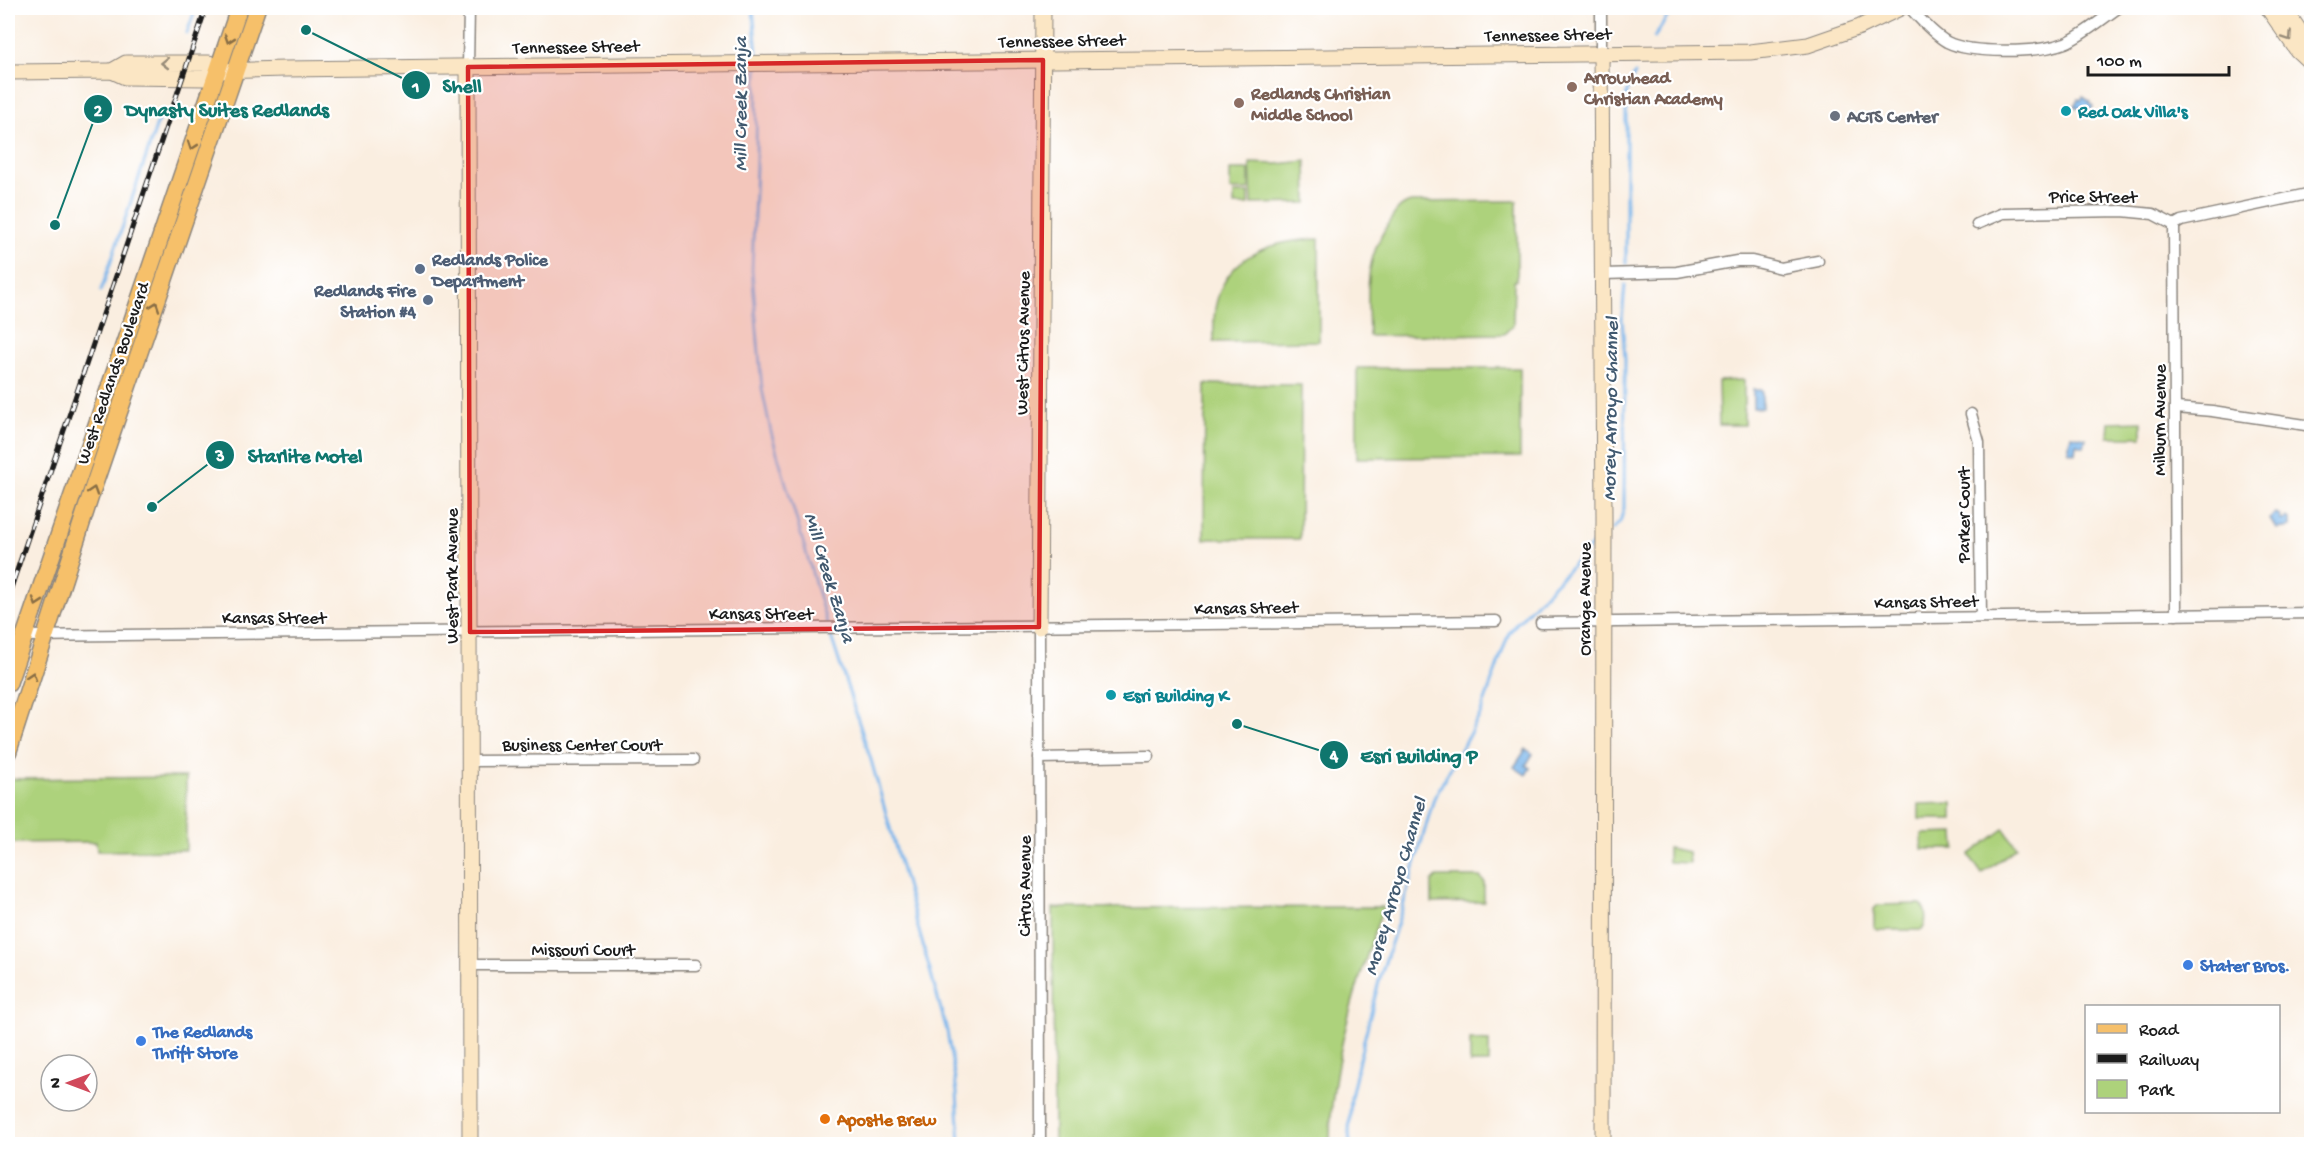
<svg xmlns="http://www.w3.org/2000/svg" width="2319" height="1152" font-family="'Gochi Hand',sans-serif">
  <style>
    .green { fill: #add27b; stroke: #64774c; stroke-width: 1.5 }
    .water { fill: #79b5eb; stroke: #4a6884; stroke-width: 1.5 }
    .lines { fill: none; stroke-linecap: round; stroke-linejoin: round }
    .stream { stroke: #79b5eb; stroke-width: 3 }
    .street-casing { stroke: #8b857e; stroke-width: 13 }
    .secondary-casing { stroke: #8b857e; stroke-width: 17 }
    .primary-casing { stroke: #8b857e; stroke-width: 19 }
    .street { stroke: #fff; stroke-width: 10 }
    .secondary { stroke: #fbe6c4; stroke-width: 15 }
    .primary { stroke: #f6c06b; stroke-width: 16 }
    .rail-casing { stroke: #1c1c1c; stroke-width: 5 }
    .rail { stroke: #fff; stroke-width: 3; stroke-dasharray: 9; stroke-linecap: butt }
    .oneway { stroke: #978b78 }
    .oneway2 { stroke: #896e44 }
    .marked { fill: #d62828; fill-opacity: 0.2; stroke: #d62828; stroke-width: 4.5; stroke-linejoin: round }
    .education-dot { fill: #8d6e63; stroke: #fff; stroke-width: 2 }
    .culture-dot { fill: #0f9aa8; stroke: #fff; stroke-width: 2 }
    .worship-dot { fill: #6b7280; stroke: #fff; stroke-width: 2 }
    .service-dot { fill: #5c6f8a; stroke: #fff; stroke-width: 2 }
    .shop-dot { fill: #3f7fe0; stroke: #fff; stroke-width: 2 }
    .food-dot { fill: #e8710a; stroke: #fff; stroke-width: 2 }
    .labels { text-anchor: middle; stroke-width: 4.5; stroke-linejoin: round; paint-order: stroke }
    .street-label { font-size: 18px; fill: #1c1c1c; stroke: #fff }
    .education-label { font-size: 18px; font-weight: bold; fill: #785e54; stroke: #fff; text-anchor: start }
    .culture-label { font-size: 18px; font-weight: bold; fill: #0d838f; stroke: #fff; text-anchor: start }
    .worship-label { font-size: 18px; font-weight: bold; fill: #5b616d; stroke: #fff; text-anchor: start }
    .service-label { font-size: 18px; font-weight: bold; fill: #4e5e75; stroke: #fff; text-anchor: start }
    .shop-label { font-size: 18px; font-weight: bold; fill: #366cbe; stroke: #fff; text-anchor: start }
    .food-label { font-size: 18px; font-weight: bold; fill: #c56008; stroke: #fff; text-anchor: start }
    .water-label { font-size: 20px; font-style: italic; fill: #41596f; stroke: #fff }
    .leader { fill: none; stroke: #0f766e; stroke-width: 2 }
    .callout-dot { fill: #0f766e; stroke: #fff; stroke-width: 2 }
    .mark-label { font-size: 18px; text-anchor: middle; font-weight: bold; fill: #fff }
    .callout-label { font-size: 20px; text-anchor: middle; font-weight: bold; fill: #0f766e; stroke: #fff; stroke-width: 4.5; stroke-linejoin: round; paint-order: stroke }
  </style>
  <rect width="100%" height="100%" fill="#fff"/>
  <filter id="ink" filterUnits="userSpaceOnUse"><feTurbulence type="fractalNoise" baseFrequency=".0167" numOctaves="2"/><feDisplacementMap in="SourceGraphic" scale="12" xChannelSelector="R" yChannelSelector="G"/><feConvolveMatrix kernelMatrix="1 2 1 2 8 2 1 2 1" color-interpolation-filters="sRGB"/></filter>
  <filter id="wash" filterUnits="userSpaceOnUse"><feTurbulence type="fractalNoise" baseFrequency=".008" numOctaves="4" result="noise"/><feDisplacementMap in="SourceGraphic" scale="24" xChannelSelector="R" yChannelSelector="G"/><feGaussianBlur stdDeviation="1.35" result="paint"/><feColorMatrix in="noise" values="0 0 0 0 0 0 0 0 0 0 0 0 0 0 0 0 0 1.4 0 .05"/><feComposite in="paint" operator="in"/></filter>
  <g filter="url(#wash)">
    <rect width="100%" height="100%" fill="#faeee0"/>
    <!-- green -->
    <g class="green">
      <path d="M1306,161L1307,203L1252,204L1250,163L1277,164Z"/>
      <rect x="1230" y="170" width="19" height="20"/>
      <rect x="1234" y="193" width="15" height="12"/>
      <path d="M1517,201V280L1514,281L1513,325L1504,334L1369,336C1368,292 1363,264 1388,224C1394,214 1399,205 1411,202Z"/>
      <path d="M1319,239V341L1214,342C1214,329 1213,316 1216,304C1227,254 1274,240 1319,239Z"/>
      <path d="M1357,368H1520V457L1357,458Z"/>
      <path d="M1744,380V425H1719L1718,381Z"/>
      <path d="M1205,384L1301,385L1300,539H1204Z"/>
      <path d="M2142,421V437H2108L2109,422Z"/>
      <path d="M186,777V850L97,851L96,842L8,843V788L10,779Z"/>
      <path d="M1953,803V819H1919V804Z"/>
      <path d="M2004,829L2017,847L1982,874L1969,855Z"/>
      <path d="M1955,833L1956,849H1922V834Z"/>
      <path d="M1668,848L1688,852L1689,863L1668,862Z"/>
      <path d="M1437,877H1480L1484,881V902L1432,903V882Z"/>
      <path d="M1921,904C1927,911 1927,923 1922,930H1878L1874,927V909L1878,905Z"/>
      <path d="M1383,907C1357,983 1330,1063 1330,1144H1054L1053,908Z"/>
      <path d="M1470,1040L1489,1041V1063H1470Z"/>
    </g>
    <!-- water -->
    <g class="water">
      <path d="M2083,97L2091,102L2090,104L2093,106L2090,112L2074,106L2078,99L2081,100Z"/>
      <rect x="1753" y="390" width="9" height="18"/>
      <path d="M2071,435L2086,438L2084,446L2076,444L2075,453L2068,451Z"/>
      <path d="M2275,513L2280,515L2281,520H2284L2286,517L2290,519V527L2276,529L2270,519Z"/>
      <path d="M1526,749L1533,754L1526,765L1530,768L1526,775L1514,767Z"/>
    </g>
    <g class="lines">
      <!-- stream -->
      <g class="stream">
        <path d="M753,8L757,57"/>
        <path d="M187,33L196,8"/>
        <path d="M1654,38L1673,8"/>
        <path d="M757,67L756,165L752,270L762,389L771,432L827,624"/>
        <path d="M1626,263V98L1629,85L1635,74"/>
        <path d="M101,291L161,112"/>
        <path d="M1613,529L1620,522L1624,508L1625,359L1622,319L1625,285"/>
        <path d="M829,630L871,760L947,1031L957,1092L960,1144"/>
        <path d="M1350,1144L1349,1132L1351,1098L1359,1060L1379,981L1402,909L1434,798L1480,715L1509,633L1516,624L1597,540"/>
      </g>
    </g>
  </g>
  <g filter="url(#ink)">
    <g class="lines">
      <!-- street casing -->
      <g class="street-casing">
        <g id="street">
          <path d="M1910,8C1920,19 1933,34 1947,42C1971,54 2039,53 2065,43C2082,36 2103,18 2118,8"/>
          <path d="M1601,53V8"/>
          <path d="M468,67L469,8"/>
          <path d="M1977,224L2003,213L2122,211L2153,214L2174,225"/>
          <path d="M2174,225L2176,615"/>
          <path d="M2174,225L2181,221L2312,193"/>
          <path d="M1603,274L1677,272L1737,261H1752L1781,268L1818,261"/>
          <path d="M2176,408L2212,411L2312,426"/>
          <path d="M1971,414L1979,442L1981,617"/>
          <path d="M1541,623L2312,613"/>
          <path d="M1039,627L1040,1144"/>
          <path d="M25,636L1496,621"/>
          <path d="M1039,758L1149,756"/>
          <path d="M471,761L693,760"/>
          <path d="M470,965H696"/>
        </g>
      </g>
      <!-- secondary casing -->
      <g class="secondary-casing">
        <g id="secondary">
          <path d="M2268,8L2297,50L2312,64"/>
          <path d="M2284,8L2307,42L2312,61"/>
          <path d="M1601,53L1604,516L1603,1144"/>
          <path d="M468,67L470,1144"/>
          <path d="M112,71L126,63H209L217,71"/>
          <path d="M8,72L112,71L125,77L204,78L217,71L285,69L1750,52L1808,45L1860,27L1900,8"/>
          <path d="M1039,627L1043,8"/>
        </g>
      </g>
      <!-- primary casing -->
      <g class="primary-casing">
        <g id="primary">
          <path d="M8,684L239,8"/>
          <path d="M8,752L93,488L257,8"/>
        </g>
      </g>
      <!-- street -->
      <use href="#street" class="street"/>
      <!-- secondary -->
      <use href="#secondary" class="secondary"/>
      <!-- primary -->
      <use href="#primary" class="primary"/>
      <!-- rail casing -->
      <g class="rail-casing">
        <path id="rail" d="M8,597L206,8"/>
      </g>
      <!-- rail -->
      <use href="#rail" class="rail"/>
    </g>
    <!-- one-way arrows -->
    <defs><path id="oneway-chevron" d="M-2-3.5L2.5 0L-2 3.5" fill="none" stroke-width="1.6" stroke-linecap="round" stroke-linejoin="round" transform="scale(1.5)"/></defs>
    <g class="oneway">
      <use href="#oneway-chevron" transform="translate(2288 37) rotate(56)"/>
      <use href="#oneway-chevron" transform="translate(165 63) rotate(179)"/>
    </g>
    <g class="oneway2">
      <use href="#oneway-chevron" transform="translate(229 39) rotate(109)"/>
      <use href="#oneway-chevron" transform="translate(192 146) rotate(109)"/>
      <use href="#oneway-chevron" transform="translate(155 306) rotate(-71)"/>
      <use href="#oneway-chevron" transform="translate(93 491) rotate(-72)"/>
      <use href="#oneway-chevron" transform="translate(37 602) rotate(109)"/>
      <use href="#oneway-chevron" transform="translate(32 676) rotate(-73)"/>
    </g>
  </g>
  <!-- marked area -->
  <path class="marked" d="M1043,60L1039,627L470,632L468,67Z"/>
  <!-- markers -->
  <g class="education-dot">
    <circle cx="1572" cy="87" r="6"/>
    <circle cx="1239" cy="103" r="6"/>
  </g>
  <g class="culture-dot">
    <circle cx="2066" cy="111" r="6"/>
    <circle cx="1111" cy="695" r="6"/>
  </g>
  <circle class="worship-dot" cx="1835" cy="116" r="6"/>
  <g class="service-dot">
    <circle cx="420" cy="269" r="6"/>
    <circle cx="428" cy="300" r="6"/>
  </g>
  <g class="shop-dot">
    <circle cx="2188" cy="965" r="6"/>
    <circle cx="141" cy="1041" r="6"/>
  </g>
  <circle class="food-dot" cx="825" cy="1119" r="6"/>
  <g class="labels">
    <!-- street labels -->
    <g class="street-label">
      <text transform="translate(1548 34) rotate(-1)" y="6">Tennessee Street</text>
      <text transform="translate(1062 40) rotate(-1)" y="6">Tennessee Street</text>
      <text transform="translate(576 46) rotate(-1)" y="6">Tennessee Street</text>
      <text x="2093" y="202">Price Street</text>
      <text transform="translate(1022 343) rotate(-89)" y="6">West Citrus Avenue</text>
      <text transform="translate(112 373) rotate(-71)" y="6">West Redlands Boulevard</text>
      <text transform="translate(2159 420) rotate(-90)" y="6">Milburn Avenue</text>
      <text transform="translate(1963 515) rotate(-90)" y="6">Parker Court</text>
      <text transform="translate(451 576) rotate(-90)" y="6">West Park Avenue</text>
      <text transform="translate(1584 599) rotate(-90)" y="6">Orange Avenue</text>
      <text transform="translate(1926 601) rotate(-1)" y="6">Kansas Street</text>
      <text transform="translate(1246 607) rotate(-1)" y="6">Kansas Street</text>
      <text x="761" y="619">Kansas Street</text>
      <text x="274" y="623">Kansas Street</text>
      <text x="582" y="750">Business Center Court</text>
      <text transform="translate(1024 886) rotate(-90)" y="6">Citrus Avenue</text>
      <text x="583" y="955">Missouri Court</text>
    </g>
    <!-- education labels -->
    <g class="education-label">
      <text x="1584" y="83">Arrowhead<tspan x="1584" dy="21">Christian Academy</tspan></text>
      <text x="1251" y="99">Redlands Christian<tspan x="1251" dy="21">Middle School</tspan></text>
    </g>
    <!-- culture labels -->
    <g class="culture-label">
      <text x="2078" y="117">Red Oak Villa's</text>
      <text x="1123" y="701">Esri Building K</text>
    </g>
    <!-- worship labels -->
    <g class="worship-label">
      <text x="1847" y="122">ACTS Center</text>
    </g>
    <!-- service labels -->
    <g class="service-label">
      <text x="432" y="265">Redlands Police<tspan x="432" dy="21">Department</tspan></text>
      <text x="416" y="296" text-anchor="end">Redlands Fire<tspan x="416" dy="21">Station #4</tspan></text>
    </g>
    <!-- shop labels -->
    <g class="shop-label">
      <text x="2200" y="971">Stater Bros.</text>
      <text x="153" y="1037">The Redlands<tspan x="153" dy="21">Thrift Store</tspan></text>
    </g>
    <!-- food labels -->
    <g class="food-label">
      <text x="837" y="1125">Apostle Brew</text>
    </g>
    <!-- water labels -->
    <g class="water-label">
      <text transform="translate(739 104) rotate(-90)" y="7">Mill Creek Zanja</text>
      <text transform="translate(1609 409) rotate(-89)" y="7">Morey Arroyo Channel</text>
      <text transform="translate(831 577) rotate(73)" y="7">Mill Creek Zanja</text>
      <text transform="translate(1394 886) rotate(-74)" y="7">Morey Arroyo Channel</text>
    </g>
  </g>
  <!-- callouts -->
  <path class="leader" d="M306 30L416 85M55 225L98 109M152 507L220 455M1237 724L1334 755"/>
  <g class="callout-dot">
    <circle cx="306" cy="30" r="6"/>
    <circle cx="55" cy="225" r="6"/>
    <circle cx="152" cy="507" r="6"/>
    <circle cx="1237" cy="724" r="6"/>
    <circle cx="416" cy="85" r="15"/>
    <circle cx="98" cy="109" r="15"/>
    <circle cx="220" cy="455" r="15"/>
    <circle cx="1334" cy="755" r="15"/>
  </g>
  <g class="mark-label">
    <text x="416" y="92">1</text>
    <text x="98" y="116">2</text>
    <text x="220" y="461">3</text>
    <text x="1334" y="761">4</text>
  </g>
  <g class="callout-label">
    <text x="462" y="92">Shell</text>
    <text x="227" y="116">Dynasty Suites Redlands</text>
    <text x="305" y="462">Starlite Motel</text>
    <text x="1419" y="762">Esri Building P</text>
  </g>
  <!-- margin -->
  <rect width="2319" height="1152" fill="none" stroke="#fff" stroke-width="30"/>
  <!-- legend -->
  <rect x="2085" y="1005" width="195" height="108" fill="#ffffff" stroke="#a4a4a4" stroke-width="1.5"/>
  <rect x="2097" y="1024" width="30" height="9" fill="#f6c06b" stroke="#a4a4a4" stroke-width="1.5"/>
  <text x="2139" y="1035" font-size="18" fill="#1c1c1c">Road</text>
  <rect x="2097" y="1054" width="30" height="9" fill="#1c1c1c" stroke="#a4a4a4" stroke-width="1.5"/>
  <text x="2139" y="1065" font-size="18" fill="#1c1c1c">Railway</text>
  <rect x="2097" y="1080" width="30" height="18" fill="#add27b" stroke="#a4a4a4" stroke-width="1.5"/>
  <text x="2139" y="1095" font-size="18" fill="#1c1c1c">Park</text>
  <!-- north arrow -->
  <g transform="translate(69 1083) rotate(270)"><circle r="28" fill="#ffffff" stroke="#a4a4a4" stroke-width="1.5"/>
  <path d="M0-4.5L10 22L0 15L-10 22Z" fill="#d1495b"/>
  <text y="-9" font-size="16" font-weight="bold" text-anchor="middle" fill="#1c1c1c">N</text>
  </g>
  <!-- scale -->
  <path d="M2088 66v9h141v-9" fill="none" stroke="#1c1c1c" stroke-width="3"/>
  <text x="2097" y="66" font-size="18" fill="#1c1c1c" stroke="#ffffff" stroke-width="4.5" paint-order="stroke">100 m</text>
</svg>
